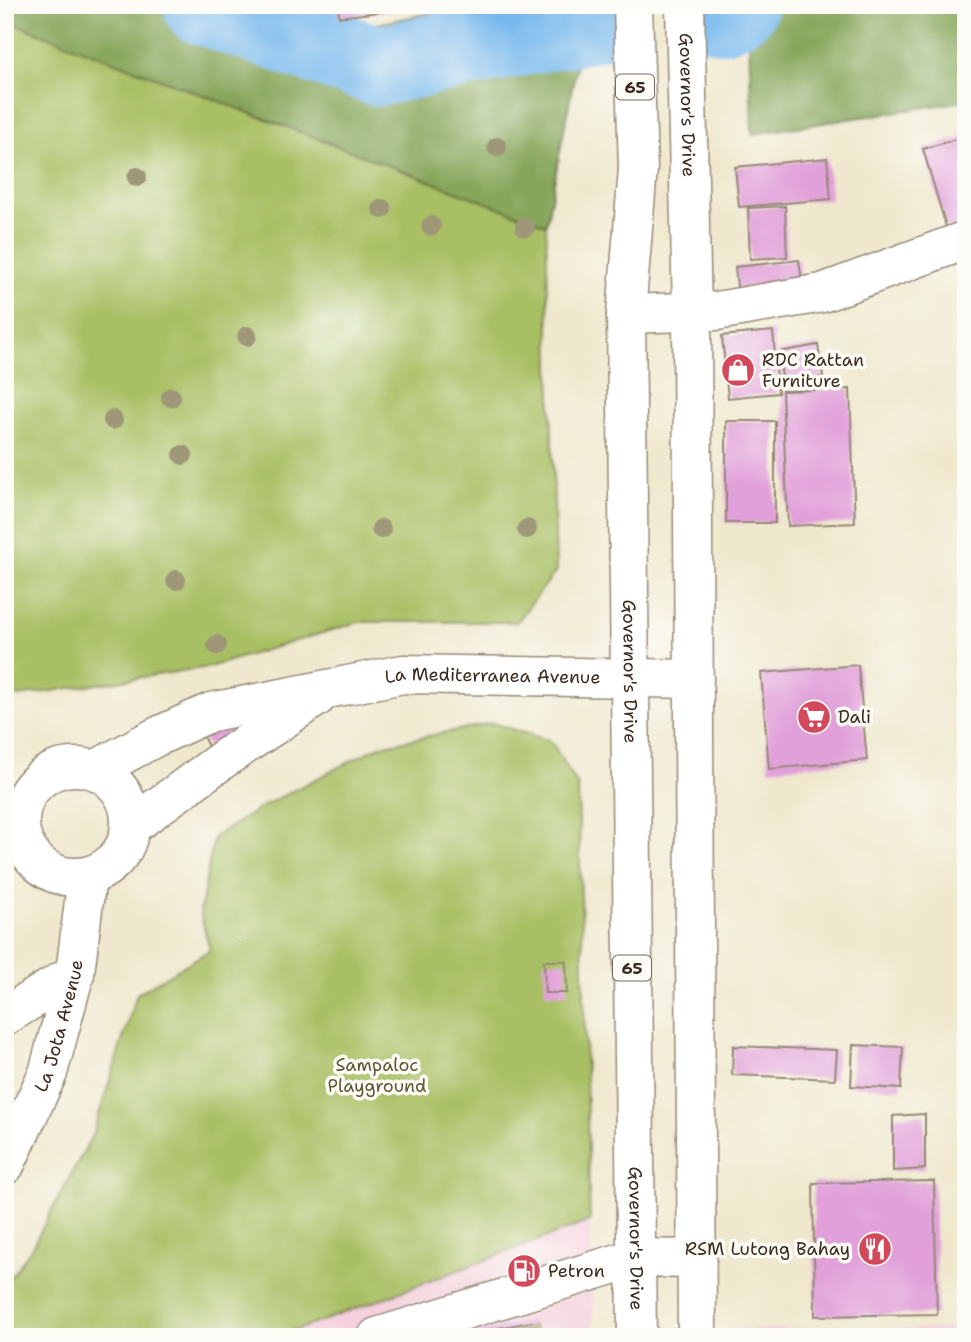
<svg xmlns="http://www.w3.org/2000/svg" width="971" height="1342" font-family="'Shantell Sans',sans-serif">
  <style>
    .built { fill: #f4cfdc }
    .industrial { fill: #d0bdcc }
    .green { fill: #a9bf64; stroke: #727441; stroke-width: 2 }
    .forest { fill: #86a65a; stroke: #60683c; stroke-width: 2 }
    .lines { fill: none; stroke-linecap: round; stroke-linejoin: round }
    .river { stroke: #78b9ed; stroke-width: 80 }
    .building { fill: #e1a0d9 }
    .minor-tunnel { stroke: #cbc2ab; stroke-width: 38; stroke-dasharray: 38 19; stroke-linecap: butt }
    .minor-casing { stroke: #958976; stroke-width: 41 }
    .highway-casing { stroke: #958976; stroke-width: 41 }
    .minor { stroke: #fff; stroke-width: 38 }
    .highway { stroke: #fff; stroke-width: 38 }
    .tree { fill: #9e9879 }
    .labels { text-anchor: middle; stroke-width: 7; stroke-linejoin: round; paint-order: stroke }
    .shield { fill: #fdfcf7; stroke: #75695f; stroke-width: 2 }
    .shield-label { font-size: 16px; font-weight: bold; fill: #3b2a1e }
    .street-label { font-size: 18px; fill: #3b2a1e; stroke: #fdfcf7 }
    .poi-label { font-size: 18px; fill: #3b2a1e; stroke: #fdfcf7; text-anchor: start }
    .park-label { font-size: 18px; fill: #5c5733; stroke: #fdfcf7 }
  </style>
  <rect width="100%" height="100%" fill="#fdfcf7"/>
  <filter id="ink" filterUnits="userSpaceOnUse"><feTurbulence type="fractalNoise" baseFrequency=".0143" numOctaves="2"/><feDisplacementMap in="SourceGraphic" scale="14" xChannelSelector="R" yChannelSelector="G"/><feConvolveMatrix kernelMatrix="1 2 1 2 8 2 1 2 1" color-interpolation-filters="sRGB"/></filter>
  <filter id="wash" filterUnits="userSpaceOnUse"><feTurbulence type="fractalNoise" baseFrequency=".00686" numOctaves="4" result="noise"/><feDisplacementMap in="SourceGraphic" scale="28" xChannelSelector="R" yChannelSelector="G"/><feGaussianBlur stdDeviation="1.57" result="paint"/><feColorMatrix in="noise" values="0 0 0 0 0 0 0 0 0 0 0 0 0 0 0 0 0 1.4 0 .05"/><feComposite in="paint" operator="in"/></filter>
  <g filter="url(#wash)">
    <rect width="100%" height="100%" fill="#efe8ce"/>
    <!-- built -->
    <g class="built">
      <path d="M590,1221L594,1337H274L322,1321Z"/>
      <rect x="728" y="1329" width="232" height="8"/>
    </g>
    <!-- industrial -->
    <path class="industrial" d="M966,1227V1337H960L958,1229Z"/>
    <!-- green -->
    <g class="green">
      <path d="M5,20L546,225L556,571L517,622H359L209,667L5,698Z"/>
      <path d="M492,723L551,741L578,786L590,1221L322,1321L274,1337H5V1285L31,1249L93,1134L137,994L210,950L200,912L214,837L265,805L380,746Z"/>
    </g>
    <!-- forest -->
    <g class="forest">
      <path d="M5,5H284L345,30L472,5H588L546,225L5,20Z"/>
      <path d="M748,5H966V101L752,134Z"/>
    </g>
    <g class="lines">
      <!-- river -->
      <g class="river">
        <path d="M203,5L378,66L600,20"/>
        <path d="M722,13L738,5"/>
      </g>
    </g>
    <g id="blocks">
      <!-- building -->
      <g class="building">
        <path d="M338,5H403L404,9L339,17Z"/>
        <path d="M966,136V224L947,230L923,149Z"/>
        <path d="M827,158L831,199L739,207L735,167Z"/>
        <path d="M785,206L787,257L750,259L748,208Z"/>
        <path d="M799,260L803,289L738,296L735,267Z"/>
        <path d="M773,331L778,393L728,398L722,336Z"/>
        <path d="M818,345L823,377L783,383L778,352Z"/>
        <path d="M850,389L855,523L788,526L782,391Z"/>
        <rect x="726" y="421" width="49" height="102"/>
        <path d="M858,665L867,760L769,769L761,673Z"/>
        <path d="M236,718L243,733L209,749L202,734Z"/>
        <path d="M544,961H566L567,993H545Z"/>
        <path d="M853,1045L903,1047L901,1089L851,1086Z"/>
        <path d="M733,1046L837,1050L835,1079L732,1075Z"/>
        <path d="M925,1114V1169L893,1171V1116Z"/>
        <path d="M934,1181L937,1314L815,1316L813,1183Z"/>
        <path d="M532,1322L534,1337H456V1335Z"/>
      </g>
    </g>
  </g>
  <g filter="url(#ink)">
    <use href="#blocks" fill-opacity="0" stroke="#958976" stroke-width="2"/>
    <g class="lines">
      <!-- minor-tunnel -->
      <path class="minor-tunnel" d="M522,1324L525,1337"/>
      <!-- minor casing -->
      <g class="minor-casing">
        <g id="minor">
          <path d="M626,314L717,311L822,293L966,240"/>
          <circle cx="75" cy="822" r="55"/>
          <path id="s1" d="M95,770L156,737L211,712L403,674L694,679"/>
          <path d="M130,827L225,758L317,697"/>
          <path d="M5,1016L75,973"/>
          <path id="s2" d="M5,1165L48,1073L75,973L87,877"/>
          <path d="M377,1337L635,1258L697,1259"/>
        </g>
      </g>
      <!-- highway casing -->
      <g class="highway-casing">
        <g id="highway">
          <path id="s3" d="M633,5L638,169L626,314L637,1337"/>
          <path id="s4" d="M685,5L692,313L697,1337"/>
        </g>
      </g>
      <!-- minor -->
      <use href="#minor" class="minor"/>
      <!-- highway -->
      <use href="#highway" class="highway"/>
    </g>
    <!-- trees -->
    <g class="tree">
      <circle cx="497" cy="147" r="10"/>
      <circle cx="137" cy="177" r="10"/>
      <circle cx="382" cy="209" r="10"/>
      <circle cx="431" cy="226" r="10"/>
      <circle cx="525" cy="227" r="10"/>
      <circle cx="247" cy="336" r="10"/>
      <circle cx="171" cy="397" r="10"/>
      <circle cx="113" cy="420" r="10"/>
      <circle cx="183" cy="455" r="10"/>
      <circle cx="381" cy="529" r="10"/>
      <circle cx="527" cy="529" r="10"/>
      <circle cx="176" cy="580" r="10"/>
      <circle cx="217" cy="645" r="10"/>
    </g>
  </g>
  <!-- icons -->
  <defs>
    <g id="shop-disc" transform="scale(1.75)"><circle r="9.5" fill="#d1495b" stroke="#fdfcf7"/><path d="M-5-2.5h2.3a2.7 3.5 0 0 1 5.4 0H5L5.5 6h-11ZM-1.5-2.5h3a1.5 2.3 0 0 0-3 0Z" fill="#fff"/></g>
    <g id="supermarket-disc" transform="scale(1.75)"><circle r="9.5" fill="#d1495b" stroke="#fdfcf7"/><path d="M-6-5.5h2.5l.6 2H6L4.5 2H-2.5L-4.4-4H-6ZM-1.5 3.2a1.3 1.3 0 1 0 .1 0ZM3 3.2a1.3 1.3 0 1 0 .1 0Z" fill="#fff"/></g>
    <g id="restaurant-disc" transform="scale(1.75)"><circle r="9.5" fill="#d1495b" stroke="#fdfcf7"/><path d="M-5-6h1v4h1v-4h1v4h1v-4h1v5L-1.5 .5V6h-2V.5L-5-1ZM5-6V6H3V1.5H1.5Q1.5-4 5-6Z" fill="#fff"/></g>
    <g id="fuel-disc" transform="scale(1.75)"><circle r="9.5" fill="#d1495b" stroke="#fdfcf7"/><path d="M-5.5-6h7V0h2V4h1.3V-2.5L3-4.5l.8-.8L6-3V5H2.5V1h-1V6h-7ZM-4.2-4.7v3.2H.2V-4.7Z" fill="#fff"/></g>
  </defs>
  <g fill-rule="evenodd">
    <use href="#shop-disc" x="738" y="370"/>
    <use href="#supermarket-disc" x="814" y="717"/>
    <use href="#restaurant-disc" x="875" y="1249"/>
    <use href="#fuel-disc" x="524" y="1271"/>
  </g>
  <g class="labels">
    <!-- shield labels -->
    <g class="shield">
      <rect x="616" y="74.5" width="38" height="25" rx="5"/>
      <rect x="613" y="955.5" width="38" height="25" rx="5"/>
    </g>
    <g class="shield-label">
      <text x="635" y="93">65</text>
      <text x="632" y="974">65</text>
    </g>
    <!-- street labels -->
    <g class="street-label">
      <text dy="6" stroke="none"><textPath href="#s4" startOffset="100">Governor's Drive</textPath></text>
      <text dy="6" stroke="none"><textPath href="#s3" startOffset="667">Governor's Drive</textPath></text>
      <text dy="6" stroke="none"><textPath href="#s1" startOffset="415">La Mediterranea Avenue</textPath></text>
      <text dy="6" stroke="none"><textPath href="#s2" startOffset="150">La Jota Avenue</textPath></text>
      <text dy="6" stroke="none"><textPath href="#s3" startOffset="1234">Governor's Drive</textPath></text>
    </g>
    <!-- poi labels -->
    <g class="poi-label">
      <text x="762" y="366">RDC Rattan<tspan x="762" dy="21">Furniture</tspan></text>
      <text x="838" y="723">Dali</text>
      <text x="850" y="1255" text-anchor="end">RSM Lutong Bahay</text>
      <text x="548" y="1277">Petron</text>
    </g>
    <!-- park labels -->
    <g class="park-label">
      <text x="377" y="1071">Sampaloc<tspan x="377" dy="21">Playground</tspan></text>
    </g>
  </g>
  <!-- margin -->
  <rect width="971" height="1342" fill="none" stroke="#fdfcf7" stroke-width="28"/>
</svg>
